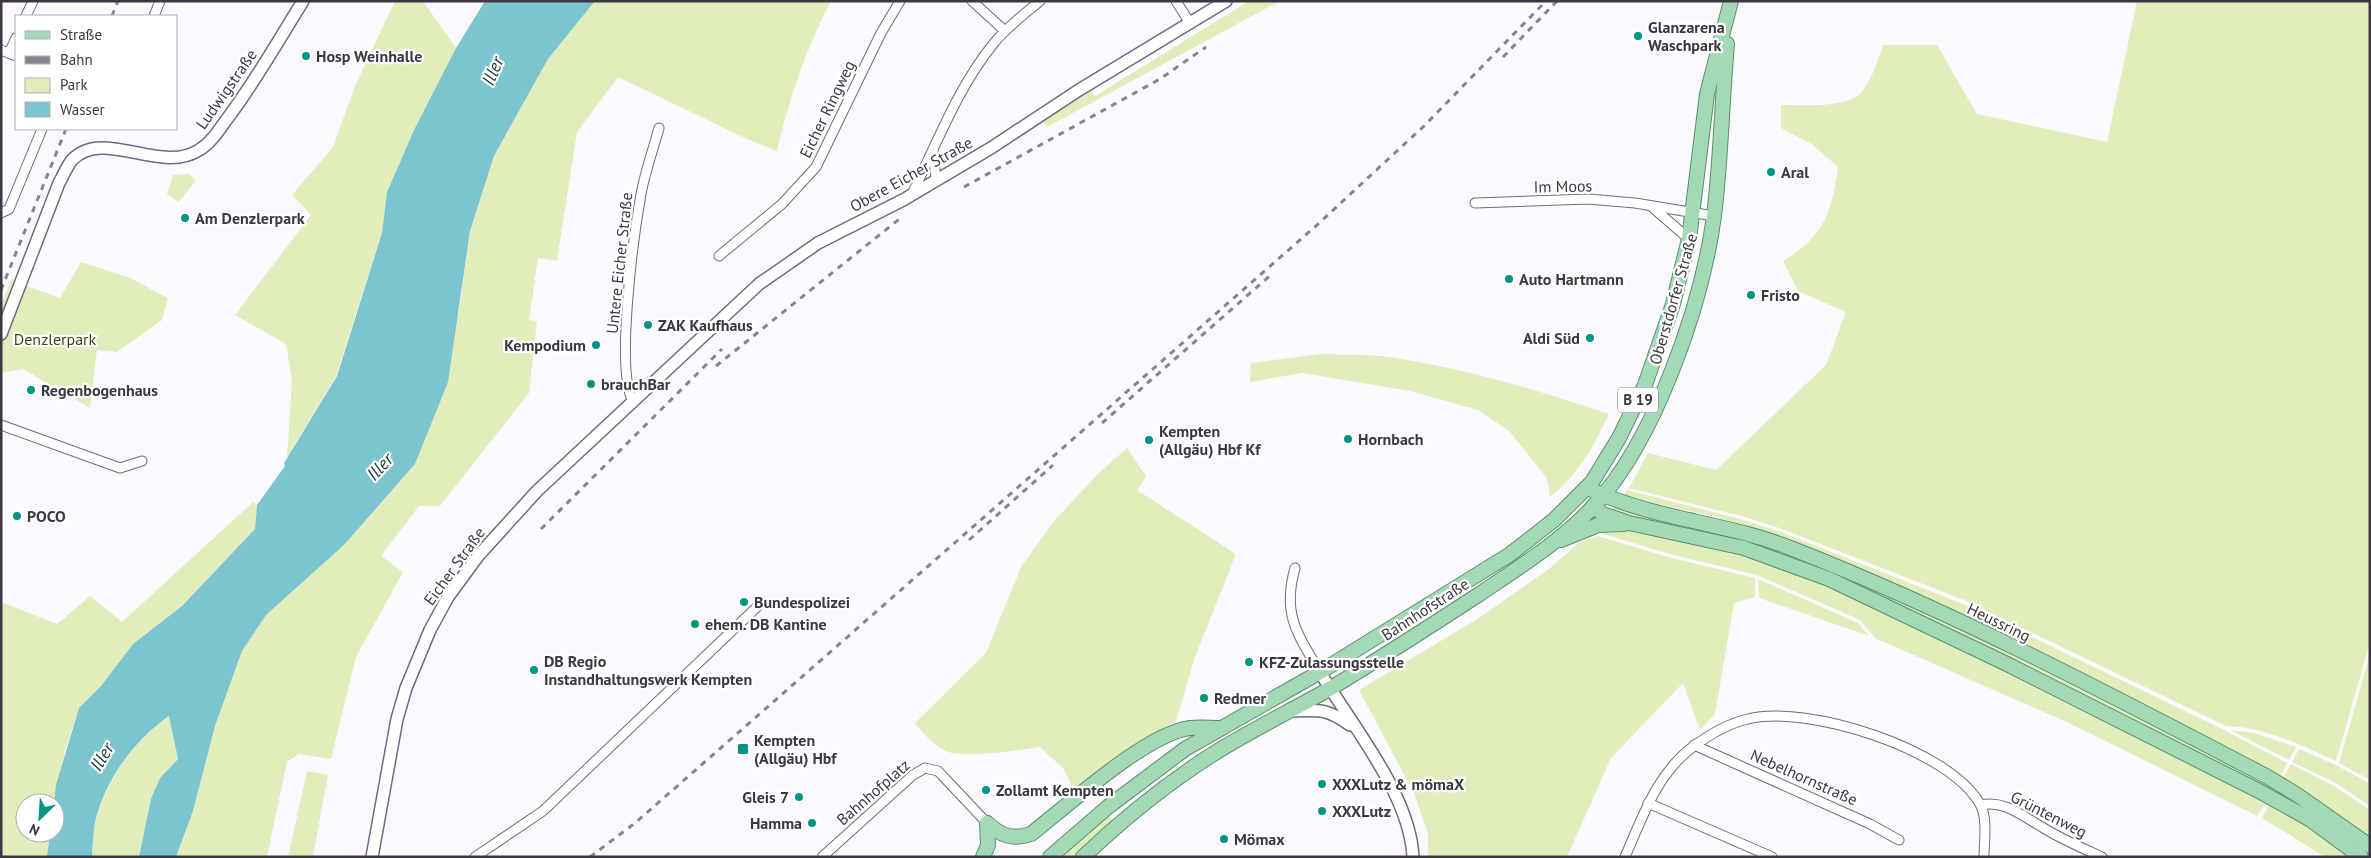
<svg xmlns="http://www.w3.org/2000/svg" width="2371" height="858" font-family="'PT Sans',sans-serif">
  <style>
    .green { fill: #e1eebc }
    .water { fill: #7cc5ce }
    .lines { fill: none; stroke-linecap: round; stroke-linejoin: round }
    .minor-casing { stroke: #736882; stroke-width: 11 }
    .tertiary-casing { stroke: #736882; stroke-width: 14 }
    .primary-casing { stroke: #59906e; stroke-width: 16 }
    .minor { stroke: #fff; stroke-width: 9 }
    .tertiary { stroke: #fff; stroke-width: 11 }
    .primary { stroke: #a4d9b6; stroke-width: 14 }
    .rail { stroke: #88848e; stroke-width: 3; stroke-dasharray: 6 6; stroke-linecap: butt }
    .poi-dot { fill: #009483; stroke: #fff; stroke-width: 2 }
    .labels { text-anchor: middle; stroke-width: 4.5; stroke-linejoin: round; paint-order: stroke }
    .shield { fill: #fff; stroke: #76737b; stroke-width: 1 }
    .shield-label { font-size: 15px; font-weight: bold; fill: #3c3743 }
    .poi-label { font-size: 16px; font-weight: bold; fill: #3c3743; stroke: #fff; text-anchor: start }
    .street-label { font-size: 16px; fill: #3c3743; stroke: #fff }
    .park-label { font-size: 16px; fill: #3d480a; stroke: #fff }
    .water-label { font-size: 18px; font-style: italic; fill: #163a3e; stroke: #fff }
  </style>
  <rect width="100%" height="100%" fill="#fbf9ff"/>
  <!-- green -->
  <g class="green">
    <path d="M395,1H423L456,48L414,130L387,192L382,233L336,376L287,457L292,380L286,344L235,315L311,215L292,195L333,147L355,86Z"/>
    <path d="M595,1H831C806,49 789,99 777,151L747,139L618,77L577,132L557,261L538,258L529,320L537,321L529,393L440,506H419L381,556L403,572L356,657L331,759L299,754L287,762L267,857H176L193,811L215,726L242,651L266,615L344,545L415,464L459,312L470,231L494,156L548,59Z"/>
    <path d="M1249,1H1280L1047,127L1043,121L1090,90L1095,96Z"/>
    <path d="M2137,1H2370V642L2336,761C2302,745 2264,727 2226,726L1964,600L1782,529L1741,516L1629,488L1648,453L1716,470L1826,365L1846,312L1798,291L1783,261C1824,237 1832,211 1838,167L1813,145L1781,128V105C1800,105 1846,108 1860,94C1872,81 1877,61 1883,45H1937L1977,114L2107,142Z"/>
    <path d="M189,174L196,180L179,202L167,194L173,175Z"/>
    <path d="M81,262L130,278L168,298L162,320L117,352L97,350L90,408L23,369L1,373V345L24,285L60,298Z"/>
    <path d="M12,279L17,281L1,322V304Z"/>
    <path d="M1321,354C1341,355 1362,354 1382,356C1459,367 1536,389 1609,414C1594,446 1578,475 1550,497L1547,478L1509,431L1478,410L1410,391L1303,373L1250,382L1251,363Z"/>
    <path d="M1127,448L1146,476L1137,490L1236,554L1195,657L1176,721L1135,743L1074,792L1064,769L1040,747C1021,750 961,759 946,751C934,745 923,734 915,723L986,653L1021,567L1053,522L1098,474Z"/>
    <path d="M1627,490L1740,519L1781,532L1968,606L2220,728L2287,763L2279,778L1803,547L1720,518L1623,496Z"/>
    <path d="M253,502L257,505L255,529L182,606L133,644L101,686L79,708L65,750L54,803H25V833H50L47,857H1V602L57,624L90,596L122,622Z"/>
    <path d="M1614,507L1760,543L1788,553L2011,652L2274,787L2271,792L1831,576L1610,512Z"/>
    <path d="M1600,529H1627L1742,554L1828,584L2268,799L2257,816L2069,723L1875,638L1860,620L1757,575L1669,554L1600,533Z"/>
    <path d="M1598,536L1668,557L1755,578V597L1734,603L1715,714L1700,730L1683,683L1611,758L1567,857H1428V833L1414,793L1359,690L1482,616L1550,568L1580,542Z"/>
    <path d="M1758,579L1858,623L1869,636L1759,598Z"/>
    <path d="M2370,654V780L2339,763Z"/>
    <path d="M170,716L178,759L160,778L139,857H92C93,844 93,830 96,818C108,777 135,740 170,716Z"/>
    <path d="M2230,730L2254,733L2296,747L2289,760Z"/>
    <path d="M2299,749L2336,765L2370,784V806L2336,783L2292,762Z"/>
    <path d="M2291,764L2334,786L2370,810V839L2282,780Z"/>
    <path d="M307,771L328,775L313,857H288Z"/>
    <path d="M2271,801L2354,857H2325L2262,818Z"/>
    <path d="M1107,814L1114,822L1077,857H1058Z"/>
  </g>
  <!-- water -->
  <path class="water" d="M485,1H595L548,59L494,156L470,231L448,382L415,464L344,545L266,615L242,651L215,726L193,811L176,857H139L151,799L160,778L178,759L169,716C135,740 107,777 96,818C93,830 93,844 92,857H47L50,833H55L54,803L56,785L79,708L101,686L133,644L182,606L255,529L257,505L285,466L284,463L337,376L382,233L387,192L414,130L456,48Z"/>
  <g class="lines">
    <!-- minor casing -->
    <g class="minor-casing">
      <g id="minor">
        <path d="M972,1L1005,31"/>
        <path d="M1176,1L1190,23"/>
        <path d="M26,16L33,1"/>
        <path d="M154,16L160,1"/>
        <path d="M1,50L16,56"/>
        <path d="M9,53L16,38"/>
        <path d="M933,151L936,179"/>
        <path d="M912,194C937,143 958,87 994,43C1007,27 1024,14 1040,1"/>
        <path d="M1475,203L1588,199L1635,203L1714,216"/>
        <path d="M1651,206L1689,239"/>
        <path d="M1,213L9,209L42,129"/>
        <path d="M719,256L782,204L816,167L881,33L900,1"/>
        <path d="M633,401C615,371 634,233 641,194C645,172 653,150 659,128"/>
        <path d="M1,425L120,468L142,461"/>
        <path d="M1295,568C1282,614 1297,634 1320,672"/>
        <path d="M1694,745L1870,824L1899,840"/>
        <path d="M1648,803L1772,857"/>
        <path d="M1981,805C2005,800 2022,816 2042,827C2061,839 2082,848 2102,857"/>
        <path d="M475,857L543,811L759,605"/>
        <path d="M822,857L913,775L925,768L938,771L987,823"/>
        <path d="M1625,857C1643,816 1657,773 1694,746C1709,735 1730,723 1748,719C1807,704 1949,749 1980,804C1988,818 1984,842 1984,857"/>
      </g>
    </g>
    <!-- tertiary casing -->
    <g class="tertiary-casing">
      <g id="tertiary">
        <path d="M1,334L59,183C63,176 67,166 72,160C103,127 161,175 199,150C211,143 219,130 227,119C255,82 278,41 303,1"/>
        <path d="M1320,672C1352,726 1410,794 1413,857"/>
        <path d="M1290,711C1319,710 1326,708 1350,725"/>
        <path d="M372,857L397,719L406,688L430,630L448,597L478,556L537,491L759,284L818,243L903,200L991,148L1079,90L1226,1"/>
      </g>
    </g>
    <!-- primary casing -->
    <g class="primary-casing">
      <g id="primary">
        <path d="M1594,491C1658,520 1729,523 1793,549C1956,613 2111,695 2266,776L2296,794L2370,846"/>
        <path d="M1593,506L1603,514L1629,523L1744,548L1829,579L2007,664L2259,791L2311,820L2361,857"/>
        <path d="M1561,540L1598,525L1624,524"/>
        <path d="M987,823C1001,836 1013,840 1031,834C1067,806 1147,733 1190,728C1200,727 1210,728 1220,728"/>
        <path d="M983,857L988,845L987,823"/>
        <path d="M1050,857L1109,806L1185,749L1320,672L1509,555L1554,520L1592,482L1619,438L1645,385L1673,304L1689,239L1707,94L1731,1"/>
        <path d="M1083,857C1122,820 1165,785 1210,756C1249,731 1291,711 1331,688C1381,658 1429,627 1478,595C1518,568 1560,542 1593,507C1655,441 1702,305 1714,216C1721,159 1722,101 1727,44"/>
      </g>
    </g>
    <!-- minor -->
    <use href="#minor" class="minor"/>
    <!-- tertiary -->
    <use href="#tertiary" class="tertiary"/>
    <!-- primary -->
    <use href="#primary" class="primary"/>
    <!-- rail -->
    <g class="rail">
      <path d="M112,16L118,1"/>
      <path d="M1503,57L1557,1"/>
      <path d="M964,187L1160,79L1206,47"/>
      <path d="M1,290L66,129"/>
      <path d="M716,366L903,216"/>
      <path d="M1102,423L1273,273"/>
      <path d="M541,529L722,349"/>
      <path d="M969,540L1053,465"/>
      <path d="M590,857L635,823L747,725L1317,225L1424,126L1546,1"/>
    </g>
  </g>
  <!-- markers -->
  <g class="poi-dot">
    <circle cx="1638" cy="36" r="5"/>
    <circle cx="306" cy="56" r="5"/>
    <circle cx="1771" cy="172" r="5"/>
    <circle cx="185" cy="218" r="5"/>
    <circle cx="1509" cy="279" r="5"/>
    <circle cx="1751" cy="295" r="5"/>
    <circle cx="648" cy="325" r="5"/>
    <circle cx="1590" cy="338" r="5"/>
    <circle cx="596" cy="345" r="5"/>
    <circle cx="591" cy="384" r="5"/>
    <circle cx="31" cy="390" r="5"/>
    <circle cx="1348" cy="439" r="5"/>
    <circle cx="1149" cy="440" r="5"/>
    <circle cx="17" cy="516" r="5"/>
    <circle cx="744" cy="602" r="5"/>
    <circle cx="695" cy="624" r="5"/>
    <circle cx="1249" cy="662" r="5"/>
    <circle cx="534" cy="670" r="5"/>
    <circle cx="1204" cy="698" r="5"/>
    <rect x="737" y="743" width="12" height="12" rx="2.5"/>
    <circle cx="1322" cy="784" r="5"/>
    <circle cx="986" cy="790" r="5"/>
    <circle cx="799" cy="797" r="5"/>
    <circle cx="1322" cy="811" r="5"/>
    <circle cx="812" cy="823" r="5"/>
    <circle cx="1224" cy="839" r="5"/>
  </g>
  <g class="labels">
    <!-- shield labels -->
    <rect class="shield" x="1618" y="387.5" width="40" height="25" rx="4"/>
    <g class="shield-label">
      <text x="1638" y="405">B 19</text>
    </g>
    <!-- poi labels -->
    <g class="poi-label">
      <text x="1648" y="33">Glanzarena<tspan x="1648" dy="18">Waschpark</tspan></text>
      <text x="316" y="62">Hosp Weinhalle</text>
      <text x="1781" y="178">Aral</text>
      <text x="195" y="224">Am Denzlerpark</text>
      <text x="1519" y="285">Auto Hartmann</text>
      <text x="1761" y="301">Fristo</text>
      <text x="658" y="331">ZAK Kaufhaus</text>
      <text x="1580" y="344" text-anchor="end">Aldi Süd</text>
      <text x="586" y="351" text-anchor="end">Kempodium</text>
      <text x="601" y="390">brauchBar</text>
      <text x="41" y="396">Regenbogenhaus</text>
      <text x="1159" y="437">Kempten<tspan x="1159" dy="18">(Allgäu) Hbf Kf</tspan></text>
      <text x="1358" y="445">Hornbach</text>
      <text x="27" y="522">POCO</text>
      <text x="754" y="608">Bundespolizei</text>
      <text x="705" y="630">ehem. DB Kantine</text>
      <text x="544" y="667">DB Regio<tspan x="544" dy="18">Instandhaltungswerk Kempten</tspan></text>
      <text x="1259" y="668">KFZ-Zulassungsstelle</text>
      <text x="1214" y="704">Redmer</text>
      <text x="754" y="746">Kempten<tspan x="754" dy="18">(Allgäu) Hbf</tspan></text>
      <text x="1332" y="790">XXXLutz &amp; mömaX</text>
      <text x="996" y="796">Zollamt Kempten</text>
      <text x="789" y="803" text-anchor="end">Gleis 7</text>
      <text x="1332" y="817">XXXLutz</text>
      <text x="802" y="829" text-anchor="end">Hamma</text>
      <text x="1234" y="845">Mömax</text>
    </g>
    <!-- street labels -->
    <g class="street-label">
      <text transform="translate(226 89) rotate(-55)" y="6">Ludwigstraße</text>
      <text transform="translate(827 109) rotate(-64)" y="6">Eicher Ringweg</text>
      <text transform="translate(911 174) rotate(-29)" y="6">Obere Eicher Straße</text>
      <text transform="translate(1563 186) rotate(-1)" y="6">Im Moos</text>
      <text transform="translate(619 263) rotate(-84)" y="6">Untere Eicher Straße</text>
      <text transform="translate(1673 299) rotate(-74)" y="6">Oberstdorfer Straße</text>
      <text transform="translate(454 566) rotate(-54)" y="6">Eicher Straße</text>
      <text transform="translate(1425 609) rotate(-33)" y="6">Bahnhofstraße</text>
      <text transform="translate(1999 622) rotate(26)" y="6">Heussring</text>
      <text transform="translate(1804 777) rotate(24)" y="6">Nebelhornstraße</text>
      <text transform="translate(873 792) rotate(-41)" y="6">Bahnhofplatz</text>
      <text transform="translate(2049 814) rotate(27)" y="6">Grüntenweg</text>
    </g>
    <!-- park labels -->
    <g class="park-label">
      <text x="55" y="345">Denzlerpark</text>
    </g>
    <!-- water labels -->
    <g class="water-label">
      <text transform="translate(493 71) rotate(-67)" y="6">Iller</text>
      <text transform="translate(380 467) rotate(-47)" y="6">Iller</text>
      <text transform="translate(102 757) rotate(-59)" y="6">Iller</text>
    </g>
  </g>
  <!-- border -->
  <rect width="2371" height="858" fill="none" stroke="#3c3743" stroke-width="5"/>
  <!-- legend -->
  <rect x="15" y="15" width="162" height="115" fill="#ffffff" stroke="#b1afb4"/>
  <rect x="25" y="31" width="25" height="8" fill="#a4d9b6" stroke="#b1afb4"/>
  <text x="60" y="40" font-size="15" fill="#3c3743">Straße</text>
  <rect x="25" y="56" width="25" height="8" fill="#88848e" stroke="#b1afb4"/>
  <text x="60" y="65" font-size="15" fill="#3c3743">Bahn</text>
  <rect x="25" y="78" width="25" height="15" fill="#e1eebc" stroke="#b1afb4"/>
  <text x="60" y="90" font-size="15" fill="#3c3743">Park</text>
  <rect x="25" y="102" width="25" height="15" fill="#7cc5ce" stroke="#b1afb4"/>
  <text x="60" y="115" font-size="15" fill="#3c3743">Wasser</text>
  <!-- north arrow -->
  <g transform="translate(40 818) rotate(205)"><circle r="24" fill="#ffffff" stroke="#b1afb4"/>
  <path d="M0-4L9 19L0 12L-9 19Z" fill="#009483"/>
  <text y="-8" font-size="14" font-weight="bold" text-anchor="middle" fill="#3c3743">N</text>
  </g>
</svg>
